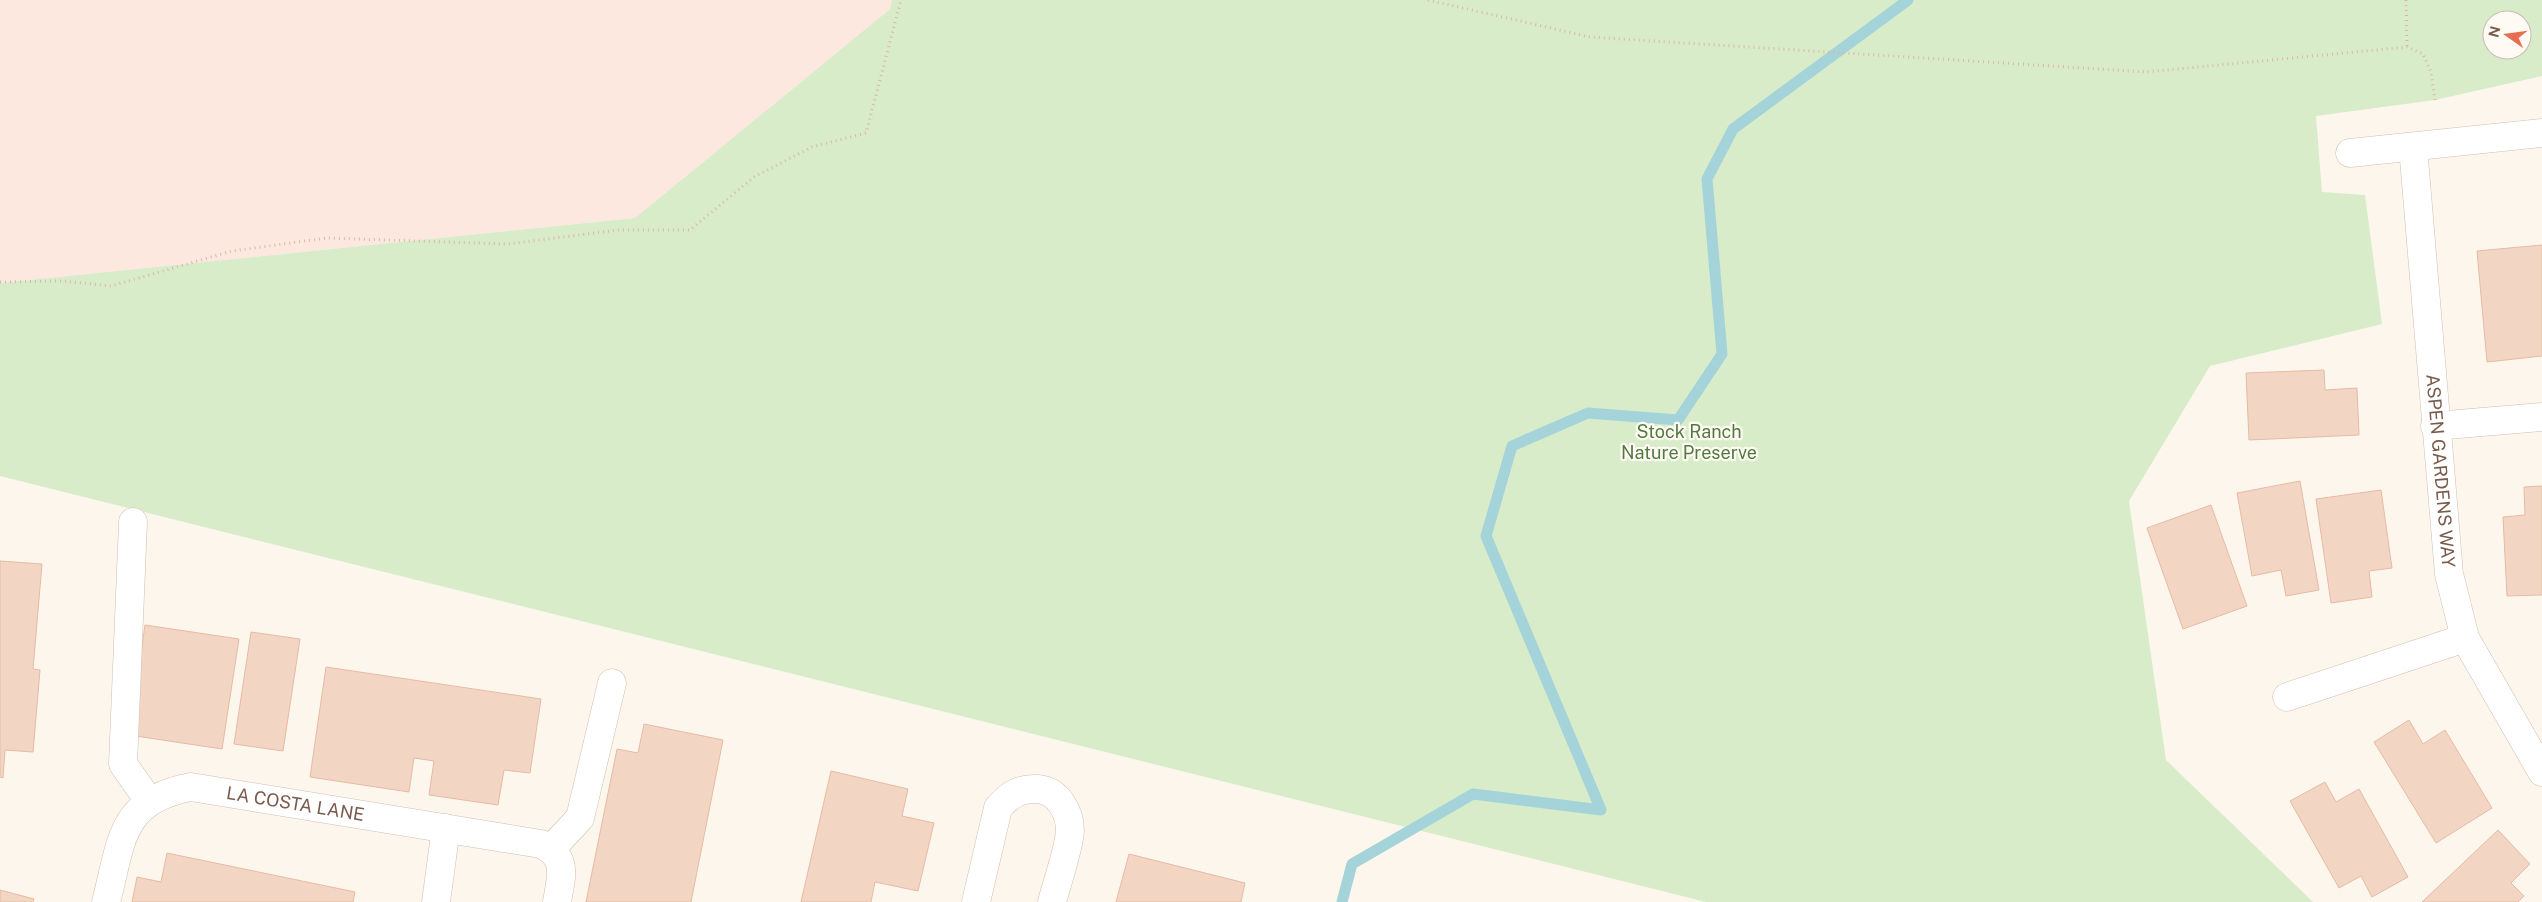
<svg xmlns="http://www.w3.org/2000/svg" width="2542" height="902" font-family="'Public Sans',sans-serif">
  <style>
    .commercial { fill: #fde8e0 }
    .green { fill: #d8ecc9; fill-rule: evenodd }
    .lines { fill: none; stroke-linecap: round; stroke-linejoin: round }
    .stream { stroke: #a5d3da; stroke-width: 11 }
    .building { fill: #f3d5c3; stroke: #e6bba3 }
    .minor-casing { stroke: #d1beb0; stroke-width: 29 }
    .path { stroke: #d9b8a5; stroke-width: 3; stroke-dasharray: 1 4; stroke-linecap: butt }
    .minor { stroke: #fff; stroke-width: 28 }
    .labels { text-anchor: middle; stroke-width: 4.5; stroke-linejoin: round; paint-order: stroke }
    .park-label { font-size: 18px; fill: #537a41; stroke: #fffaf3 }
    .street-label { font-size: 18px; fill: #7a5c4d; stroke: #fffaf3 }
  </style>
  <rect width="100%" height="100%" fill="#fdf6ec"/>
  <!-- commercial -->
  <path class="commercial" d="M0,0H892L890,9L635,218L0,283Z"/>
  <!-- green -->
  <path class="green" d="M892,0H2542V76L2435,100L2316,116L2322,192L2365,195L2382,324L2210,366L2129,501L2166,760L2313,902H1706L0,476V283L635,218L890,9ZM2492,20H2522V50H2492Z"/>
  <g class="lines">
    <!-- stream -->
    <path class="stream" d="M1342,902L1352,864L1473,794L1601,810L1486,536L1512,446L1588,413L1678,420L1722,354L1707,179L1733,129L1908,0"/>
  </g>
  <!-- building -->
  <g class="building">
    <path d="M2542,245V356L2487,362L2477,251Z"/>
    <path d="M2324,370L2325,390L2357,388L2359,435L2249,440L2246,373Z"/>
    <path d="M2300,481L2319,590L2286,596L2281,570L2252,576L2237,493Z"/>
    <path d="M2542,486V595L2507,596L2503,517L2525,515L2524,487Z"/>
    <path d="M2381,490L2392,568L2369,571L2372,597L2331,603L2316,499Z"/>
    <path d="M2211,505L2247,606L2183,629L2147,528Z"/>
    <path d="M0,561L42,564L33,669L40,670L33,752L5,750L3,778L0,777Z"/>
    <path d="M145,625L239,639L222,749L129,735Z"/>
    <path d="M251,632L300,639L283,751L234,744Z"/>
    <path d="M326,667L541,699L530,773L504,770L498,805L429,795L434,761L414,758L409,792L310,777Z"/>
    <path d="M2409,720L2423,744L2445,730L2492,808L2436,843L2374,742Z"/>
    <path d="M644,724L723,740L691,902H586L617,749L638,753Z"/>
    <path d="M831,771L908,789L902,816L934,823L918,891L875,882L871,902H801Z"/>
    <path d="M2325,782L2336,802L2359,789L2408,877L2372,897L2361,876L2339,888L2290,801Z"/>
    <path d="M2498,830L2530,864L2511,883L2524,896L2518,902H2422Z"/>
    <path d="M167,853L355,892L353,902H132L137,877L161,882Z"/>
    <path d="M1129,854L1245,883L1241,902H1116Z"/>
    <path d="M0,890L34,899L33,902H0Z"/>
  </g>
  <g class="lines">
    <!-- minor casing -->
    <g class="minor-casing">
      <g id="minor">
        <path id="s1" d="M2413,147L2449,574L2465,638L2542,772"/>
        <path d="M2350,153L2542,133"/>
        <path d="M2435,426L2542,417"/>
        <path d="M133,522L123,764L149,801"/>
        <path d="M2287,697L2465,638"/>
        <path d="M551,849L580,818L612,683"/>
        <path id="s2" d="M106,902C122,842 119,800 191,787L541,844C569,857 561,877 557,902"/>
        <path d="M436,902L446,828"/>
        <path d="M976,902L998,808C1009,795 1020,788 1037,789C1058,790 1070,812 1070,831C1069,848 1057,883 1052,902"/>
      </g>
    </g>
    <!-- path -->
    <g class="path">
      <path d="M1428,0L1590,37L2146,72L2407,47L2423,54L2431,72L2435,100"/>
      <path d="M2406,0L2407,47"/>
      <path d="M0,282L62,281L111,286L232,251L327,238L507,244L618,230H690L754,177L812,147L866,133L901,0"/>
    </g>
    <!-- minor -->
    <use href="#minor" class="minor"/>
  </g>
  <g class="labels">
    <!-- park labels -->
    <g class="park-label">
      <text x="1689" y="438">Stock Ranch<tspan x="1689" dy="21">Nature Preserve</tspan></text>
    </g>
    <!-- street labels -->
    <g class="street-label">
      <text dy="6" stroke="none"><textPath href="#s1" startOffset="325">ASPEN GARDENS WAY</textPath></text>
      <text dy="6" stroke="none"><textPath href="#s2" startOffset="262">LA COSTA LANE</textPath></text>
    </g>
  </g>
  <!-- north arrow -->
  <g transform="translate(2507 35) rotate(284)"><circle r="24" fill="#fffaf3" stroke="#cabbb1"/>
  <path d="M0-4L9 19L0 12L-9 19Z" fill="#e76f51"/>
  <text y="-8" font-size="14" font-weight="bold" text-anchor="middle" fill="#7a5c4d">N</text>
  </g>
</svg>
